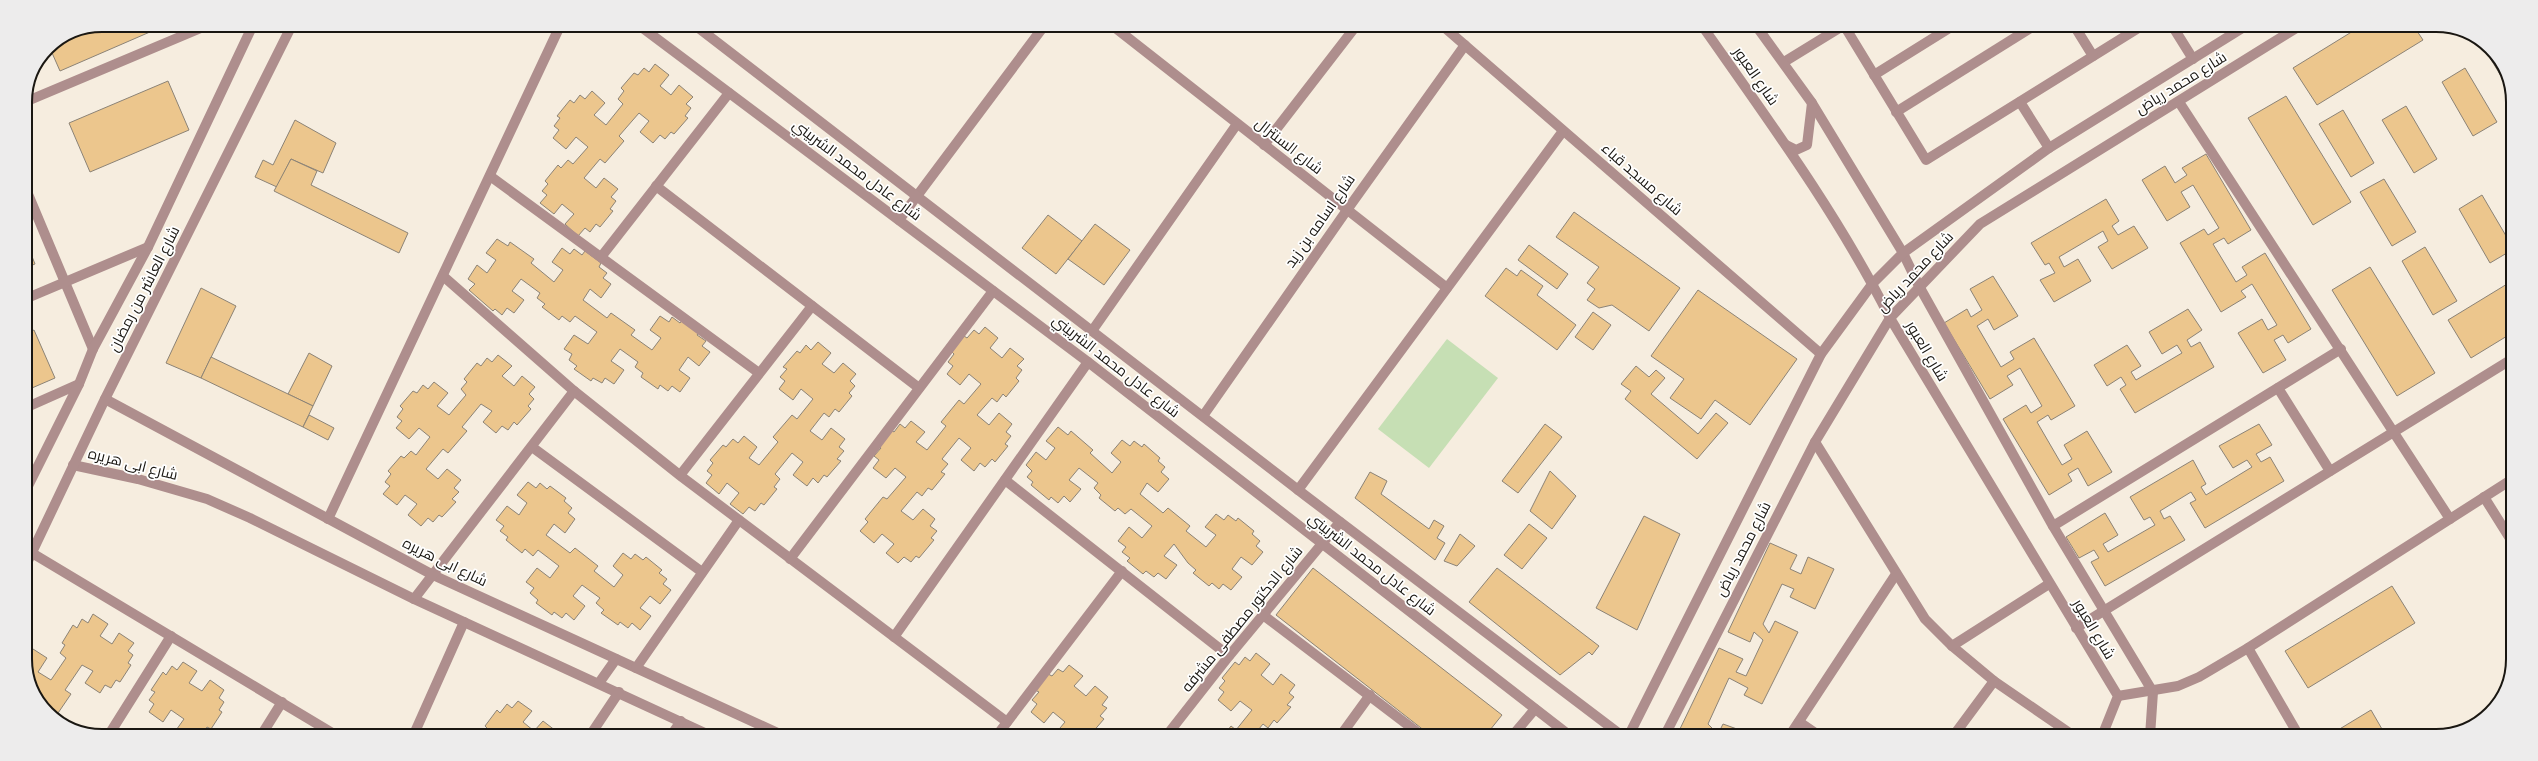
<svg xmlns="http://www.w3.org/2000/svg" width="2538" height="761" font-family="'Titillium Web',Cairo,sans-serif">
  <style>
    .pitch { fill: #c6dfb4 }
    .building { fill: #ecc68d; stroke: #8c8376 }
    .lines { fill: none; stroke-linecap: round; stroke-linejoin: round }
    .minor { stroke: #ae8e8d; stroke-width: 10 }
    .tertiary { stroke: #ae8e8d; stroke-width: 10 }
    .labels { text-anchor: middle; stroke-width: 3.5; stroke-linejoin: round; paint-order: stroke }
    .street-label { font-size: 15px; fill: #1a1712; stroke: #fff }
    .rim { fill: none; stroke: #1a1712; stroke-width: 2 }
  </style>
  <rect width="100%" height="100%" fill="#f6eddf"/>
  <!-- pitch -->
  <path class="pitch" d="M1447,339L1498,378L1429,468L1378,429Z"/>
  <!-- building -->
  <g class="building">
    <path d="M102,25H166L60,71L49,46L73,31Z"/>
    <path d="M2358,28H2415L2423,40L2317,105L2293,68Z"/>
    <path d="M2481,43L2494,51L2506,80L2504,81Z"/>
    <path d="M655,64L669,75L660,86L671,95L679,85L693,97L686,104L691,108L685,116L688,118L674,134L671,132L665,139L660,135L653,143L640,132L649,121L639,113L619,136L624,141L605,163L600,159L584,178L596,188L604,178L618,189L611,197L616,201L610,209L613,211L600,227L596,224L590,232L585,228L578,236L565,224L574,214L562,204L554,214L540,203L547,195L542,191L548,184L545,181L558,165L561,168L568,160L573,164L588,147L576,137L566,149L553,138L559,130L554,126L560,118L557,116L570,100L574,103L580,95L585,99L592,91L605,103L594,115L606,125L623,104L618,99L624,91L621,88L634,73L638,75L644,68L649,72Z"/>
    <path d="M2465,68L2497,122L2473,136L2442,82Z"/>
    <path d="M168,81L189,130L90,172L69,123Z"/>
    <path d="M2286,96L2351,202L2313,225L2248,118Z"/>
    <path d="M2406,106L2437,159L2414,173L2382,120Z"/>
    <path d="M2343,110L2374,163L2351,177L2319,124Z"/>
    <path d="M295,120L336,143L323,173L291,159L277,187L255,177L263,160L273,165Z"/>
    <path d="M2206,154L2251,230L2228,244L2224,238L2213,244L2236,282L2247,275L2242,267L2265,253L2311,329L2288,343L2283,335L2274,340L2286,360L2263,373L2238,333L2262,319L2268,330L2277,325L2252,284L2241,291L2246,297L2221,312L2180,243L2204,229L2208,235L2219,228L2193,185L2181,192L2190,207L2167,221L2142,180L2165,166L2175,183L2187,175L2182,168Z"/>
    <path d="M291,159L317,171L311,185L408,233L399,253L274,191Z"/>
    <path d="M2384,179L2416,232L2392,246L2360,192Z"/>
    <path d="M2482,195L2512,246V250L2490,263L2459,209Z"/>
    <path d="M2106,199L2119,221L2112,226L2118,235L2134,226L2148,248L2112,269L2098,247L2108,241L2103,231L2059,257L2064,267L2078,259L2091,281L2054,302L2040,280L2055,273L2049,263L2045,265L2031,243Z"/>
    <path d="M1574,212L1680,288L1649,331L1612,305L1599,308L1587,300L1595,289L1587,283L1599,267L1556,237Z"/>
    <path d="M1048,215L1082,241L1056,274L1022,248Z"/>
    <path d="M1095,224L1130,250L1104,285L1068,259Z"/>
    <path d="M25,239L35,264L25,268Z"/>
    <path d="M497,239L508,246L510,242L534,259L531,263L554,282L563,270L552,262L562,248L570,254L574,249L582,255L585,251L601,263L599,267L607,273L603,278L611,284L601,298L590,289L583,300L607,318L611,313L635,330L631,335L652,350L661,338L650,330L660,316L669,322L672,317L680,323L683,319L700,331L697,335L706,341L702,346L710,352L699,366L688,357L679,370L690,378L680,392L672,386L668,391L660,385L658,389L641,377L643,373L635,367L638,362L620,349L611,361L624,370L614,384L605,378L602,383L593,378L591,381L574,369L577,366L569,360L572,354L564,349L574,335L588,344L597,332L575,316L570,322L562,316L559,320L542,307L545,304L537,298L540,293L521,279L512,291L524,300L514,313L507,308L502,315L495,309L493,311L469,290L475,284L468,279L477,265L487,273L496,260L486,253Z"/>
    <path d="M1529,245L1568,274L1557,289L1518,260Z"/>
    <path d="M2425,247L2457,301L2433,315L2402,261Z"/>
    <path d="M2370,267L2435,373L2397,396L2332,290Z"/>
    <path d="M1506,268L1517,276L1521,270L1543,286L1537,295L1576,325L1557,350L1485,296Z"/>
    <path d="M1993,276L2018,316L1994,330L1988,319L1977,326L2001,367L2014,359L2010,352L2034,338L2075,406L2051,420L2048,415L2037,422L2062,465L2072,459L2064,445L2087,431L2112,472L2088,486L2078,468L2068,474L2072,481L2049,495L2003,419L2026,405L2031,413L2042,406L2020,368L2007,376L2013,385L1990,399L1944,323L1967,309L1971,317L1982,310L1970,289Z"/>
    <path d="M2512,281V333L2471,358L2448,320Z"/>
    <path d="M201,288L236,306L201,378L166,363Z"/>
    <path d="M1698,290L1797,359L1750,425L1715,400L1701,419L1670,398L1684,379L1651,356Z"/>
    <path d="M2188,309L2202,330L2187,340L2191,347L2200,342L2214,367L2135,413L2120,389L2126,385L2121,377L2107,386L2094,365L2127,345L2141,366L2131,372L2136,380L2182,353L2177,345L2162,354L2149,332Z"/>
    <path d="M1593,312L1611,325L1593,350L1575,337Z"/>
    <path d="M985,327L998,338L990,348L1002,358L1010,348L1024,359L1017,366L1022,370L1016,378L1019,381L1006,397L1003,394L997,402L992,398L977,415L989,425L999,413L1012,424L1006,432L1011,436L1005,444L1008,446L995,462L992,459L985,467L980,463L974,471L961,460L971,448L959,438L942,459L948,464L941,472L945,474L932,490L928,488L922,496L917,492L901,511L913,520L923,509L935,519L930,526L937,531L931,538L934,540L919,558L916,556L911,562L904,557L898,563L886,553L894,544L882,534L874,543L860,531L868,522L865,519L883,497L887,499L906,477L895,468L886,478L873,468L879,460L874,456L881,448L877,445L891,430L894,432L900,424L905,428L911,421L925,432L916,442L927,450L946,426L941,422L959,400L964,404L981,384L969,374L960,385L947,374L953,366L948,362L954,354L951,351L964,336L967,338L974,330L979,334Z"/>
    <path d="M34,330L55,378L25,391V334Z"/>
    <path d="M818,342L831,353L822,364L834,373L843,363L856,374L850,381L855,386L849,393L852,396L839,412L835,409L829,417L824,413L810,431L822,440L831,428L845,439L839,447L844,451L837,459L841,461L827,477L824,475L818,483L813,478L807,486L793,475L803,462L792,453L775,474L780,479L774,487L777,489L764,505L761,503L755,511L749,507L743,514L730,504L739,493L727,483L719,494L706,483L712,475L707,471L713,463L710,460L723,445L726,447L733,439L738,443L744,436L757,447L749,458L759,465L778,442L773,437L792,415L797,419L813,399L801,389L793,400L779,389L785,381L780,377L787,369L783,367L797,351L800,353L806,345L811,350Z"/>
    <path d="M309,353L332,366L313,406L288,394Z"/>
    <path d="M498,355L512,366L502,376L514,386L522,376L535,387L529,394L534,399L528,406L531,409L517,425L514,422L508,430L502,426L496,433L483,422L492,411L481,404L462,427L467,431L448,453L443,449L426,469L438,479L447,469L461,480L454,488L459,492L452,499L456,502L442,517L439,515L433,522L428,518L421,526L408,515L417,504L405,495L397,505L383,494L390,486L385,482L391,474L388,471L401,456L404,458L411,451L416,455L430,437L419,428L409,439L396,428L402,421L397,417L403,409L400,406L413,391L417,393L423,385L428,389L434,382L448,393L437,406L449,415L466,395L461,389L467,382L464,379L477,363L481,366L487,358L492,362Z"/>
    <path d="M211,357L313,406L303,427L201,378Z"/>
    <path d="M1636,366L1649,377L1656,370L1665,378L1651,394L1698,434L1716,413L1728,423L1697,459L1625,399L1631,391L1621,384Z"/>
    <path d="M309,415L334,428L328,440L303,427Z"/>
    <path d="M1545,424L1562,437L1518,493L1502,481Z"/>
    <path d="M2259,424L2272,445L2256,454L2261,462L2270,457L2284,481L2205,528L2190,503L2196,500L2191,492L2160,511L2164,519L2170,516L2185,540L2105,586L2091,562L2099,558L2094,550L2079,558L2066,537L2105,513L2118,535L2103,544L2108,552L2155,525L2150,517L2144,520L2130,497L2193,460L2206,484L2201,487L2206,495L2252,467L2247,460L2233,468L2219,446Z"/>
    <path d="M1058,427L1068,435L1071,431L1093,450L1090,453L1112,473L1121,462L1111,453L1122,440L1130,446L1134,441L1142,447L1144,444L1160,458L1158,461L1165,467L1161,472L1169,479L1158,492L1147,483L1140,494L1163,513L1168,508L1190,526L1186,531L1206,547L1216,535L1205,527L1216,514L1224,520L1228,515L1236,521L1238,518L1254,531L1252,534L1260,541L1256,546L1263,552L1252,565L1241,557L1232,569L1242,577L1231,590L1223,584L1219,589L1212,583L1209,586L1193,573L1196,570L1188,563L1174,544L1164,556L1177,565L1166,579L1158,573L1154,577L1146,571L1143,574L1127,561L1130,558L1122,552L1126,547L1118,541L1129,527L1142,538L1152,526L1131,509L1125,514L1118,508L1115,511L1099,498L1101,495L1094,488L1098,483L1079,468L1069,480L1081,489L1070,502L1064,496L1058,503L1051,497L1049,500L1031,485L1033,482L1027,477L1032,471L1026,465L1036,452L1046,460L1055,448L1046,441Z"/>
    <path d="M1550,471L1576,496L1552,529L1530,511Z"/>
    <path d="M1370,472L1387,481L1381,494L1429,529L1434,520L1444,526L1437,538L1445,543L1435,560L1355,498Z"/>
    <path d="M528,482L536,488L540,483L547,489L550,486L566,498L564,501L572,508L568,513L575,519L565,533L554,524L546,535L570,553L575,548L598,566L594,571L614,587L623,575L613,566L623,553L631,559L635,554L643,560L646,557L662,570L659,573L667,579L663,584L671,590L660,604L650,596L640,608L651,616L640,630L632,623L628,628L620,622L618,625L601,613L604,610L596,603L600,598L582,585L573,596L585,606L574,620L566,613L562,618L554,612L552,615L536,603L538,600L530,593L534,588L526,582L537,568L550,578L559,566L538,550L533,556L525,549L522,553L506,540L508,537L500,531L504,526L496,520L507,506L519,515L527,503L517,495Z"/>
    <path d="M1644,516L1680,534L1637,630L1596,608Z"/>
    <path d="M1529,524L1547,538L1522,569L1504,555Z"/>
    <path d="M1460,534L1475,546L1457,566L1444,561Z"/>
    <path d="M1770,543L1797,555L1790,569L1801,574L1808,557L1834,569L1815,609L1790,597L1794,589L1782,584L1763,624L1769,633L1775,621L1798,632L1762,704L1744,695L1748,688L1729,678L1708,724L1718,734L1723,724L1751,734L1750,735H1682L1678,733L1719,648L1743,659L1736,672L1746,676L1763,640L1754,632L1750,642L1728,632Z"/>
    <path d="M1313,568L1502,715L1486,735H1430L1276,615Z"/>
    <path d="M1497,568L1599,646L1592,655L1589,652L1560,675L1469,602Z"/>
    <path d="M2392,586L2415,623L2308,688L2285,651Z"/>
    <path d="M93,614L108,624L100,636L112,644L119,633L134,643L128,651L133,655L128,663L131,665L120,682L116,680L111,688L105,685L100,693L85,683L93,671L82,665L65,690L71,694L56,716L41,706L25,665V656L27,657L33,649L47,658L38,672L51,680L66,658L60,653L65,645L62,643L73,625L77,628L82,619L88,623Z"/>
    <path d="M1256,653L1270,664L1261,675L1273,685L1281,674L1295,685L1289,693L1294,697L1287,705L1291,707L1277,723L1274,720L1268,728L1263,724L1254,735H1224L1231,726L1236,730L1252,710L1240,701L1231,711L1218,700L1224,692L1219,688L1225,681L1222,678L1235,662L1239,665L1245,657L1250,661Z"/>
    <path d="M183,662L197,671L189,683L202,691L210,680L224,690L219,698L224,702L219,710L222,712L211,729L207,727L203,733H174L184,719L171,710L163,722L149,712L154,704L149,700L155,692L151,690L163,672L166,675L172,666L177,670Z"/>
    <path d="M1069,665L1083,676L1074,686L1086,696L1095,686L1108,697L1102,705L1107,708L1100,716L1104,719L1091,734L1088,732L1086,734H1055L1065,722L1053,712L1044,723L1031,712L1037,704L1032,700L1039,692L1035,690L1048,674L1052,676L1058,669L1063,672Z"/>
    <path d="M518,701L532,711L523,722L534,731L543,721L556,731L554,734H484L488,729L485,726L497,710L500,713L507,704L512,708Z"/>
    <path d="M2371,710L2386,736H2335L2333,733Z"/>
  </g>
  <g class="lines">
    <!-- minor -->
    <g class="minor">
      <path d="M1113,26L1447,288"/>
      <path d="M1444,27L1821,354"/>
      <path d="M1845,27L1926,160L2140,27"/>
      <path d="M2075,27L2093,56"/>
      <path d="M2173,27L2193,59"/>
      <path d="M1784,62L1841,27"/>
      <path d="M1874,75L1951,27"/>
      <path d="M25,102L208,25"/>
      <path d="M2020,102L2049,148"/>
      <path d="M2179,102L2450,519"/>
      <path d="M1896,112L2032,27"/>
      <path d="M1264,145L1356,26"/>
      <path d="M490,176L759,373"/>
      <path d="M656,186L919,388"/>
      <path d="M25,187L93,349"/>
      <path d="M899,220L1044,26"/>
      <path d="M601,257L729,93"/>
      <path d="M443,276L574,391L682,477L1007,722"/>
      <path d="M25,299L148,247"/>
      <path d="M1092,331L1237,124"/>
      <path d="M2278,388L2330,471"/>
      <path d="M105,399L433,575L780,734"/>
      <path d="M25,408L79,384"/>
      <path d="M1203,416L1347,210L1465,45"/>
      <path d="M1815,442L1925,619L1952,646L1994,681L2074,736"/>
      <path d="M532,447L702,572"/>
      <path d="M73,465L138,479L207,499L250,518L414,599L707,734"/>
      <path d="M681,474L812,306"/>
      <path d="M1005,480L1229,656"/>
      <path d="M1298,490L1563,131"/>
      <path d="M2484,497L2511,540"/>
      <path d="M328,519L560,26"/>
      <path d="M2053,526L2341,349"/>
      <path d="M32,553L334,734"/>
      <path d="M790,559L993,291"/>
      <path d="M414,599L574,391"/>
      <path d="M1263,615L1421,735"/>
      <path d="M2076,628L2512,359"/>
      <path d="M894,637L1088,362"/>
      <path d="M1952,646L2049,584"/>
      <path d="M2248,648L2299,736"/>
      <path d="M636,668L739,520"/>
      <path d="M599,683L616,659"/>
      <path d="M2118,696L2178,686L2199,677L2248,648L2511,480"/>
      <path d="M1799,722L1818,735"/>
      <path d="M110,733L171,636"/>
      <path d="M262,734L282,702"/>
      <path d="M414,734L464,622"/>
      <path d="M591,734L619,692"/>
      <path d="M672,734L681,721"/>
      <path d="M998,734L1122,571"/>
      <path d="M1167,735L1229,656L1340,522"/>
      <path d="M1341,735L1370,695"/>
      <path d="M1513,735L1535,709"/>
      <path d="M1790,735L1896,574"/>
      <path d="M1954,735L1994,681"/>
    </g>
    <!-- tertiary -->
    <g class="tertiary">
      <path d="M640,26L1088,362L1569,735"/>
      <path d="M696,26L1306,496L1621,735"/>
      <path d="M1703,27C1769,121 1838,215 1890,318L2118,696L2102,736"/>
      <path d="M1757,27L1812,103L1903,253L1919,286L2053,526L2153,692L2150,736"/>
      <path d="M1786,145L1796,150L1807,145L1812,103"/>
      <path d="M25,492L79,384L93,349L148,247L253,25"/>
      <path d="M25,567L105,399L292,25"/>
      <path d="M1629,735L1821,354L1873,283L1903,253L2049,148L2244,27"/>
      <path d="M1665,735L1815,442L1890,318L1980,224L2298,27"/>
    </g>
  </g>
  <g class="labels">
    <!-- street labels -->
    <g class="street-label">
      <text transform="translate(1756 76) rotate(55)" y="5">شارع العبور</text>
      <text transform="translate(2181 83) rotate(-32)" y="5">شارع محمد رياض</text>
      <text transform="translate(1289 146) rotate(38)" y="5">شارع السنترال</text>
      <text transform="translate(857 170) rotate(37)" y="5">شارع عادل محمد الشربيني</text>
      <text transform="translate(1642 179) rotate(41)" y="5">شارع مسجد قباء</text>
      <text transform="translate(1320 221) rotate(-55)" y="5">شارع اسامه بن زيد</text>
      <text transform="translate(1915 272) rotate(-47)" y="5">شارع محمد رياض</text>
      <text transform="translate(144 289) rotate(-63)" y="5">شارع العاشر من رمضان</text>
      <text transform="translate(1927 351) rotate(59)" y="5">شارع العبور</text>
      <text transform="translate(1116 366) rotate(38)" y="5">شارع عادل محمد الشربيني</text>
      <text transform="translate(133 464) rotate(14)" y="5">شارع ابى هريره</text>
      <text transform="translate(1743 549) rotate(-63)" y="5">شارع محمد رياض</text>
      <text transform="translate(445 562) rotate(26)" y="5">شارع ابى هريره</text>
      <text transform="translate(1372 564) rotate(38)" y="5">شارع عادل محمد الشربيني</text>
      <text transform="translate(1242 619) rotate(-51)" y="5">شارع الدكتور مصطفى مشرفه</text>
      <text transform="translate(2094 629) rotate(59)" y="5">شارع العبور</text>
    </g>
  </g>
  <!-- crop -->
  <path d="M0 0H2538V761H0ZM102 32H2436A70 70 0 0 1 2506 102V659A70 70 0 0 1 2436 729H102A70 70 0 0 1 32 659V102A70 70 0 0 1 102 32Z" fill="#edecec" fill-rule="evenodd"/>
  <path class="rim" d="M102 32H2436A70 70 0 0 1 2506 102V659A70 70 0 0 1 2436 729H102A70 70 0 0 1 32 659V102A70 70 0 0 1 102 32Z"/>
</svg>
